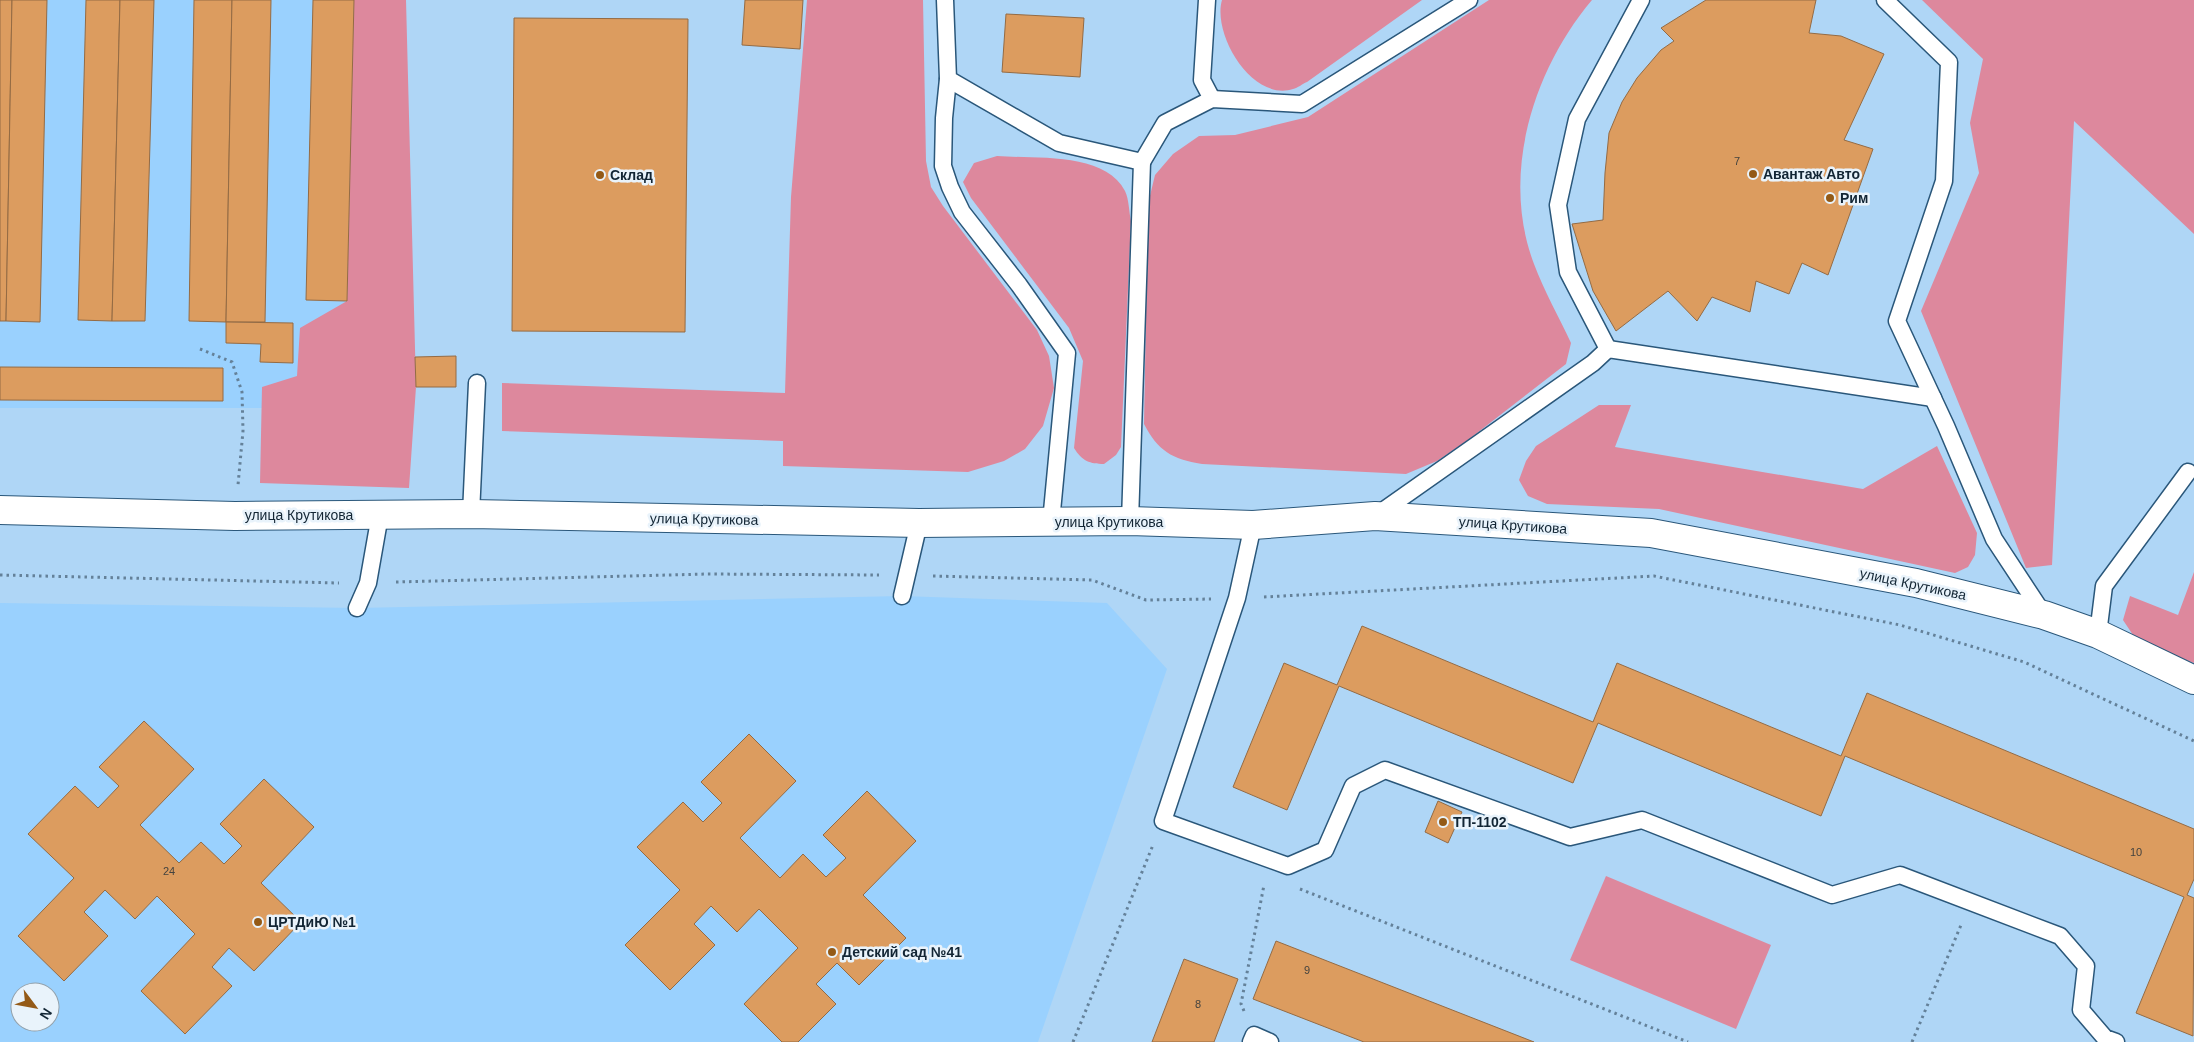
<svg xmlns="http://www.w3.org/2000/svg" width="2194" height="1042" font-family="Helvetica,sans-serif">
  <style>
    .built { fill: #9ad1fe; fill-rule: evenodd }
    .green { fill: #dd889d }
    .building { fill: #dc9c5f; stroke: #946b44 }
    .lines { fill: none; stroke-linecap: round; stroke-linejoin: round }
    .service-casing { stroke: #2a577a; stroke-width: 19 }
    .minor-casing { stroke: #2a577a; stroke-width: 30 }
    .path { stroke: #648199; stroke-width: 3; stroke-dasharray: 2.5 4; stroke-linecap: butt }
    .service { stroke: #fff; stroke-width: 16 }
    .minor { stroke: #fff; stroke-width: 28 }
    .poi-dot { fill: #945a17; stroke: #e9f3fb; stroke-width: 2 }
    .labels { text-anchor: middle; stroke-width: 5; stroke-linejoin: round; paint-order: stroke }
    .number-label { font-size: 11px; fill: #44433f }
    .poi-label { font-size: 14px; font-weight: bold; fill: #122534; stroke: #e9f3fb; text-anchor: start }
    .street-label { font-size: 14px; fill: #122534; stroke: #e9f3fb }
  </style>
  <rect width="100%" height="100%" fill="#afd6f6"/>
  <!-- built -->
  <g class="built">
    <path d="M0,0H364L353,408H0Z"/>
    <path d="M902,596L1107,603L1167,669L1038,1042H0V603L357,608ZM20,992H50V1022H20Z"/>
  </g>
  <!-- green -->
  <g class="green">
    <path d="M354,0H406L416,387L409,488L260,483L262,387L297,376L300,328L347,301Z"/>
    <path d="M807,0H923L926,161L931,187L943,206L1037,330L1049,356L1054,388L1043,426L1025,449L1004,461L968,472L783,466V441L502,431V383L785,393L791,197Z"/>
    <path d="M1222,0H1422L1307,82C1302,84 1298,88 1293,89C1252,102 1212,34 1222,0Z"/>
    <path d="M1489,0H1592C1533,70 1500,175 1534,264C1544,291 1559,317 1571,343L1566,364L1468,440L1437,461L1406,474L1202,464C1172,459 1158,451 1144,424L1148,204L1155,175L1173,154L1199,136L1235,135L1308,117Z"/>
    <path d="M1922,0H2194V234L2074,121L2052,565L2026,568L1921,311L1979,173L1970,123L1983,59Z"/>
    <path d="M997,156C1035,159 1105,152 1125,191C1129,199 1129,212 1131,221L1121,447L1116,455L1104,464C1090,464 1082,461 1074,448L1083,361L1069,328L971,198L963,182L974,163Z"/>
    <path d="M1599,405H1631L1615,447L1863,489L1937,446L1977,533L1975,555L1968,567L1955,573L1659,509L1547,504L1528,496L1519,480L1526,461L1536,446Z"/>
    <path d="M2194,572V663L2137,641L2123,620L2130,596L2178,615Z"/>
    <path d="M1606,876L1771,945L1736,1029L1570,960Z"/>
  </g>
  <!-- building -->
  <g class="building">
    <path d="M0,0H12L6,321H0Z"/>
    <path d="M12,0H47L40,322L6,321Z"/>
    <path d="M86,0H120L112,321L78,320Z"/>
    <path d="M120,0H154L145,321H112Z"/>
    <path d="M194,0H232L226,322L189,321Z"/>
    <path d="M232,0H271L265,322H226Z"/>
    <path d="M313,0H354L347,301L306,300Z"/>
    <path d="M745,0H803L800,49L742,45Z"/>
    <path d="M1706,0H1816L1809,33L1841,36L1884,54L1844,140L1873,149L1828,275L1802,263L1789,294L1756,281L1750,312L1712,297L1697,321L1668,291L1616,331L1593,291L1572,224L1603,220L1605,173L1609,133L1622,102L1637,78L1661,50L1674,41L1661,28Z"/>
    <path d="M1006,14L1084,18L1080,77L1002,72Z"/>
    <path d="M514,18L688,19L685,332L512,331Z"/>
    <path d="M226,322L293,323V363L260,362L261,344L226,343Z"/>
    <path d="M456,356V387H416L415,357Z"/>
    <path d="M0,367L223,368V401L0,400Z"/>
    <path d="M1362,626L1593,722L1617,663L1841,756L1867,693L2194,829V879L2187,895L2194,898L2193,1036L2136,1013L2184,897L1845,756L1821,816L1598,723L1573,783L1339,686L1287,810L1233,787L1284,663L1337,685Z"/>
    <path d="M144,721L194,769L140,825L179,863L201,842L224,864L242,846L220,824L264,779L314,827L261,883L301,922L254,971L229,948L212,967L232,986L185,1034L141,991L195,934L157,896L135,919L105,890L84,912L108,936L64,981L18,936L74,878L28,834L75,786L98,808L119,786L99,767Z"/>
    <path d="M749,734L796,781L740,838L780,878L803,854L826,877L846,858L823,835L867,791L916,841L863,895L906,938L859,985L837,963L816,984L836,1004L798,1042H782L744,1004L798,948L759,909L737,932L711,906L694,924L715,945L670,990L625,945L680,890L637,847L683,802L703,822L722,803L701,782Z"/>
    <path d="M1438,801L1462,812L1448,843L1425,832Z"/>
    <path d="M1276,941L1534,1042H1364L1253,999Z"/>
    <path d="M1184,959L1238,979L1214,1042H1152Z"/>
  </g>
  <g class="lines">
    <!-- service casing -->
    <g class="service-casing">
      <g id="service">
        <path d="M945,0L948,79L1059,143L1142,162L1165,123L1212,99L1302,104L1469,0"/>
        <path d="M1207,0L1202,80L1212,99"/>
        <path d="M1885,0L1949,62L1944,181L1897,321L1946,426L1994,539L2044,615"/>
        <path d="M948,79L944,118L943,166L950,187L962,212L1019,285L1067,353L1051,522"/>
        <path d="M1608,349L1568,272L1558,205L1577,119L1641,0"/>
        <path d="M471,514L477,383"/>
        <path d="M1377,515L1593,363L1608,349L1933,398"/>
        <path d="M1130,521L1142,162"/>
        <path d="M1253,525L1237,598L1163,821L1288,866L1325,850L1353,786L1385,770L1570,837L1642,820L1832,895L1900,875L2060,936L2086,966L2081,1010L2105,1038L2116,1042"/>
        <path d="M902,596L919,523"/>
        <path d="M357,608L368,583L380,515"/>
        <path d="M2098,634L2104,586L2188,472"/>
        <path d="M1251,1042L1254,1035L1270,1042"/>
      </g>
    </g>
    <!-- minor casing -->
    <g class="minor-casing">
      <path id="minor" d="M0,510L235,516L471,514L919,523L1130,521L1253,525L1375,516L1651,533L1916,583L2044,615L2098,634L2194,680"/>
    </g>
    <!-- path -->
    <g class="path">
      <path d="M200,349L232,362L242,392L243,431L238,485"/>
      <path d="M0,575L339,583"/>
      <path d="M933,576L1092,580L1146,600L1211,599"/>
      <path d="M396,582L707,574L879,575"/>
      <path d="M1264,597L1654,576L1900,625L2024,662L2194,741"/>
      <path d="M1300,889L1688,1042"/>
      <path d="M1244,1011L1241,1004L1264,885"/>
      <path d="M1073,1042L1153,845"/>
      <path d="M1912,1042L1961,925"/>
    </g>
    <!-- service -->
    <use href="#service" class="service"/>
    <!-- minor -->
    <use href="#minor" class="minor"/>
  </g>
  <!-- markers -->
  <g class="poi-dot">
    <circle cx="1753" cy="174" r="5"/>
    <circle cx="600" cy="175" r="5"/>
    <circle cx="1830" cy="198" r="5"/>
    <circle cx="1443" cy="822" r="5"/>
    <circle cx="258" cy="922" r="5"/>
    <circle cx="832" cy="952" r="5"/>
  </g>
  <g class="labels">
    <!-- number labels -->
    <g class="number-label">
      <text x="1737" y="165">7</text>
      <text x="2136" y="856">10</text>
      <text x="169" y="875">24</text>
      <text x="1307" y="974">9</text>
      <text x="1198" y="1008">8</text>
    </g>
    <!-- poi labels -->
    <g class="poi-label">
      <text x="1763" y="179">Авантаж Авто</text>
      <text x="610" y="180">Склад</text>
      <text x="1840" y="203">Рим</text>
      <text x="1453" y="827">ТП-1102</text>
      <text x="268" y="927">ЦРТДиЮ №1</text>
      <text x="842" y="957">Детский сад №41</text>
    </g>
    <!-- street labels -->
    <g class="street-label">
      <text x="299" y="520">улица Крутикова</text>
      <text transform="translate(704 519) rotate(1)" y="5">улица Крутикова</text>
      <text x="1109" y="527">улица Крутикова</text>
      <text transform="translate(1513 525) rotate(4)" y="5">улица Крутикова</text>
      <text transform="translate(1913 584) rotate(12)" y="5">улица Крутикова</text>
    </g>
  </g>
  <!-- north arrow -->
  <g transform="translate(35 1007) rotate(122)"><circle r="24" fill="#e9f3fb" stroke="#93a1ab"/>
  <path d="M0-4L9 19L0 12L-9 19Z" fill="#945a17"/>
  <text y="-8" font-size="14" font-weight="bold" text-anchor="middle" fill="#122534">N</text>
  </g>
</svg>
